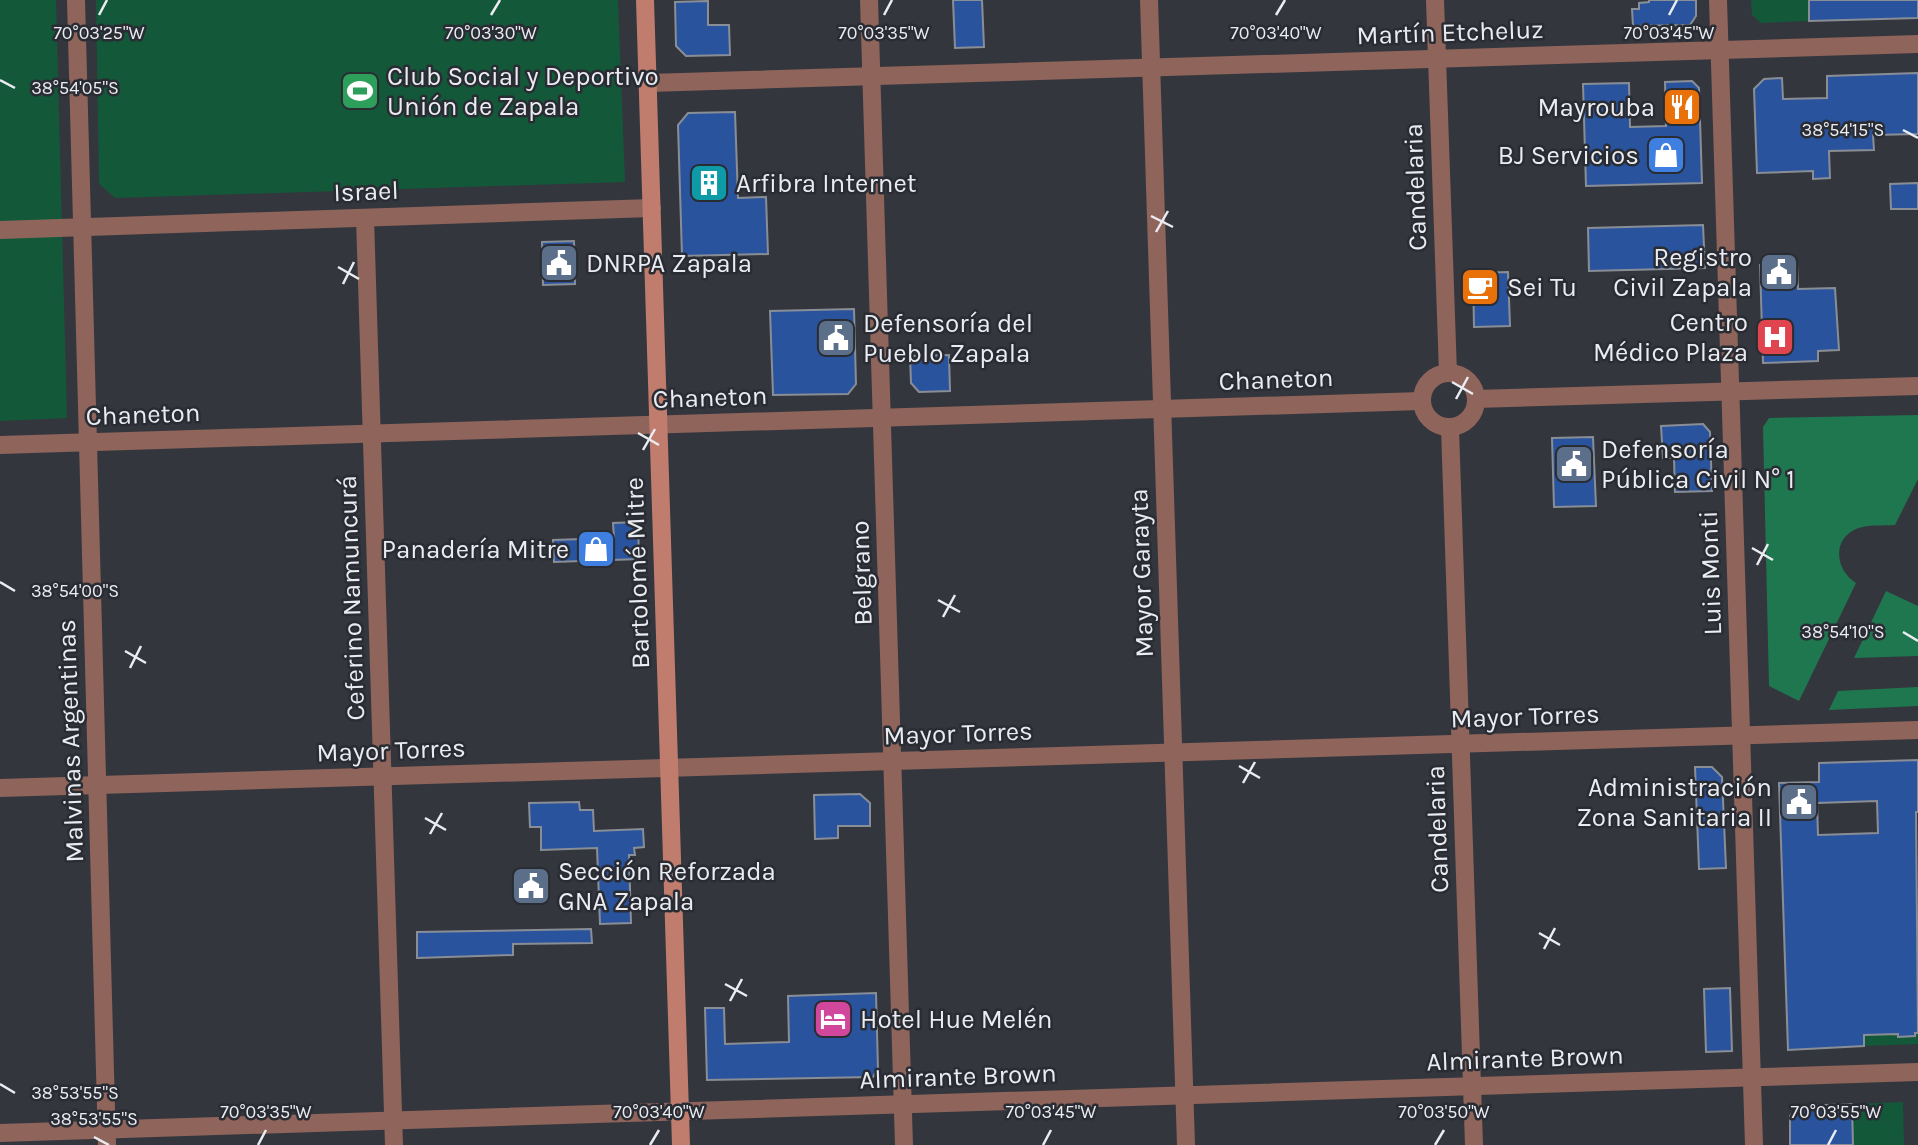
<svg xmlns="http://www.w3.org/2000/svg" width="1918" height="1145" font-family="Karla,sans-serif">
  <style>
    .green { fill: #14583a }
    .forest { fill: #1f774f }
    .building { fill: #2a539d; stroke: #898e96; stroke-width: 2; fill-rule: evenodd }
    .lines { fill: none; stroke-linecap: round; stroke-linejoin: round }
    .street { stroke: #8f645b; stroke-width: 18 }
    .secondary { stroke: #c07d6e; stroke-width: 18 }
    .ticks { fill: none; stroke: #eaecf1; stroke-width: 2.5 }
    .labels { text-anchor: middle; stroke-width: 5; stroke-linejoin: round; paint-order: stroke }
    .street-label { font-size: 26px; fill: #eaecf1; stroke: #292c33 }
    .poi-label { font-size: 26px; fill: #eaecf1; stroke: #292c33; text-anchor: start }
    .ticks-label { font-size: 18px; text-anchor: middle; fill: #eaecf1; stroke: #292c33; stroke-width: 5; stroke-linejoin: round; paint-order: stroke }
  </style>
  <rect width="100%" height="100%" fill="#33363d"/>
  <!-- green -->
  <g class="green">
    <path d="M0,0H56L67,418L0,421Z"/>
    <path d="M96,0H618L625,182L115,198L99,184Z"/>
    <path d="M1751,0H1809V21L1761,23L1752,15Z"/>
    <path d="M1915,1033H1918V1044L1864,1046V1035L1898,1034V1037L1914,1036Z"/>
    <path d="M1903,1102L1904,1145H1853L1852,1104Z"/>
  </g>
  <!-- forest -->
  <g class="forest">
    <path d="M1918,415V479L1895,525C1883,526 1867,524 1856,529C1831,540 1836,571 1856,583L1799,701L1769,686L1763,427L1769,418Z"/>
    <path d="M1886,591L1918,606V656L1854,658Z"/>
    <path d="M1918,687V706L1829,710L1838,691Z"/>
  </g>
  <!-- building -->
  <g class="building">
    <path d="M953,0H982L984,47L955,48Z"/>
    <path d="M1649,0H1696V16L1690,25L1633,26L1632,9H1639V3L1649,2Z"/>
    <path d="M1809,0H1918V18L1809,21Z"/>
    <path d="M708,1V25H729L730,55L686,56L676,46L675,2Z"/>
    <path d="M1918,73V134L1873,135L1874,150L1829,151L1830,178L1813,179V171L1757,173L1754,89L1764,79L1782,78L1783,99L1827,98V76Z"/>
    <path d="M1692,81L1699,88L1702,183L1586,186L1583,84L1629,83L1630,127L1666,126L1665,82Z"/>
    <path d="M735,112L738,198L766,197L768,254L682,256L678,125L688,113Z"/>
    <path d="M1918,183V209H1891L1890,184Z"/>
    <path d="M1703,225L1705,268L1589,271L1588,228Z"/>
    <path d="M574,241L575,284L543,285L542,242Z"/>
    <path d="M1797,264L1798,289L1835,288L1839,350L1818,351V361L1763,363L1760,265Z"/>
    <path d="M1508,272L1510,326L1474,327L1473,273Z"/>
    <path d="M854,309L856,384L848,394L773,395L770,311Z"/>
    <path d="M949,355L950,391L919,392L911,383L910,356Z"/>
    <path d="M1703,424L1710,432L1712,491L1675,492L1674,458H1663L1661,426Z"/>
    <path d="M1593,437L1596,506L1554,507L1552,438Z"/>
    <path d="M638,522L639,559L554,562L553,540L614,538L613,523Z"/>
    <path d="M1918,760V812H1916L1918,1033H1915V1036L1898,1037V1034L1864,1035V1046L1788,1050L1779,783L1819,782V763ZM1877,801L1878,833L1818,835L1817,803Z"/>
    <path d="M1695,767H1712L1722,777L1726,868L1699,869Z"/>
    <path d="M860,794L870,803V826H838V838L815,839L814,795Z"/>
    <path d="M579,802L580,810H593L594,831L643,829L644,847L634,848L635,855H629L631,923L600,924L597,848L541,850V827H530L529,803Z"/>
    <path d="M591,929L592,943L513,944V955L417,958V932Z"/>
    <path d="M1730,988L1732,1051L1706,1052L1704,989Z"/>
    <path d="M876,993L878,1069L873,1077L707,1080L705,1008H724L725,1044L789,1042L788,996Z"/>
    <path d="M1852,1104L1853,1145H1790V1116L1800,1106Z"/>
  </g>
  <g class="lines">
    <!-- street -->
    <g class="street">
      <path d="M76,0L107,1145"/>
      <path d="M869,0L904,1145"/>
      <path d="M1149,0L1186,1145"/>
      <path d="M1435,0L1448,373"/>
      <path d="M1718,0L1754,1145"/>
      <path d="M648,83L1918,44"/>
      <path d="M365,218L394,1145"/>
      <path d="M0,230L652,208"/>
      <circle cx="1449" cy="400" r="27"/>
      <path d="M1476,399L1918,386"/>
      <path d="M1450,428L1474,1145"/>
      <path d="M0,445L1421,401"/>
      <path d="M0,788L1918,730"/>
      <path d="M0,1133L1918,1072"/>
    </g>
    <!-- secondary -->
    <path class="secondary" d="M645,0L681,1145"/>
  </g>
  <!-- ticks -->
  <path class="ticks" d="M99,15L107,0M491,15L500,0M884,15L892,0M1276,15L1285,0M1669,15L1677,0M0,80L15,88M1903,130L1918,138M1151,216L1173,227M1156,232L1168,211M338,267L359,279M343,284L354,262M1452,382L1473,394M1456,399L1468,377M638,433L659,445M643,450L655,429M1752,548L1773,560M1757,565L1768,544M0,582L15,591M938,600L960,612M943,617L955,595M1903,632L1918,641M125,651L146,663M130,668L141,646M1239,766L1260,778M1243,783L1255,762M425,818L446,830M430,834L442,813M1539,933L1560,945M1544,949L1555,928M725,984L747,996M730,1001L742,979M0,1084L15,1093M94,1137L109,1145M258,1145L266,1130M650,1145L659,1130M1043,1145L1051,1130M1435,1145L1444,1130M1828,1145L1836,1130"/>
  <!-- icons -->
  <defs>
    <g id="stadium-square" transform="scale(2.0125)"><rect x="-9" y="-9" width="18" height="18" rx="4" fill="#2e9e5b" stroke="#292c33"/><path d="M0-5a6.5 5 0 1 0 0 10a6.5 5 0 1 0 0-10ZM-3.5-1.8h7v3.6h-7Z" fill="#fff"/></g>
    <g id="restaurant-square" transform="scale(2.0125)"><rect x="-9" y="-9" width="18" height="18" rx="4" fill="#e8710a" stroke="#292c33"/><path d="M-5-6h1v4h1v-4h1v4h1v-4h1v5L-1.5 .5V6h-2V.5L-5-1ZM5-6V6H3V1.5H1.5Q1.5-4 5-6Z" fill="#fff"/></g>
    <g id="shop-square" transform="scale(2.0125)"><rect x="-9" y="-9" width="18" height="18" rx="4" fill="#3f7fe0" stroke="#292c33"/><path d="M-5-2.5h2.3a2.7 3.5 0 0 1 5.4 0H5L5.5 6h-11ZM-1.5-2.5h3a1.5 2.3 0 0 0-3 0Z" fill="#fff"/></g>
    <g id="building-square" transform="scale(2.0125)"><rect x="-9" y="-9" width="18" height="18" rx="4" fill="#0f9aa8" stroke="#292c33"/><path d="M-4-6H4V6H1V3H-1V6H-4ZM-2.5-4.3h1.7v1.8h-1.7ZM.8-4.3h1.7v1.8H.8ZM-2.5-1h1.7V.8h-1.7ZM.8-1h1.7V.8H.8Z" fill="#fff"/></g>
    <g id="civic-square" transform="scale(2.0125)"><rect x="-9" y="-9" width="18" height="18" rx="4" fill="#5c6f8a" stroke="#292c33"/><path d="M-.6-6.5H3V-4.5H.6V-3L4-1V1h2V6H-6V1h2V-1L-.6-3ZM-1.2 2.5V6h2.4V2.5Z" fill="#fff"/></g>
    <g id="cafe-square" transform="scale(2.0125)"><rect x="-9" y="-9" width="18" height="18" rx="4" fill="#e8710a" stroke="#292c33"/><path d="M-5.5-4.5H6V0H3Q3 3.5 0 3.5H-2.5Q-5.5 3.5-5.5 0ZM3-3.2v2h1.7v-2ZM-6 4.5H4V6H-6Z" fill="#fff"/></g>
    <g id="hospital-square" transform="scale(2.0125)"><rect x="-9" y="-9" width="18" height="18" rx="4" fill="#e0444e" stroke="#292c33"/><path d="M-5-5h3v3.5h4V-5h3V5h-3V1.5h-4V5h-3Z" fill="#fff"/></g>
    <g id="hotel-square" transform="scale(2.0125)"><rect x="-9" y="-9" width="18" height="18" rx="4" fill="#d1479c" stroke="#292c33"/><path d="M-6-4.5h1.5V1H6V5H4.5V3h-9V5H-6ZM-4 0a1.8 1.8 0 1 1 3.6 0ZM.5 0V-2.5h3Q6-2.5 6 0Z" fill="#fff"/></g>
  </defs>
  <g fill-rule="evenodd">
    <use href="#stadium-square" x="360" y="91"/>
    <use href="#restaurant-square" x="1682" y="107"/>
    <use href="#shop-square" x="1666" y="155"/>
    <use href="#building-square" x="709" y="183"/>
    <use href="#civic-square" x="559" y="263"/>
    <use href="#civic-square" x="1779" y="272"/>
    <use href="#cafe-square" x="1480" y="287"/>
    <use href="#hospital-square" x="1775" y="337"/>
    <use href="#civic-square" x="836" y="338"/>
    <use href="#civic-square" x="1574" y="464"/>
    <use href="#shop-square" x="596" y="549"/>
    <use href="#civic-square" x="1799" y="802"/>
    <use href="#civic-square" x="531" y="886"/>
    <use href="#hotel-square" x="833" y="1019"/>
  </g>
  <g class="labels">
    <!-- street labels -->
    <g class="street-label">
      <text transform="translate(1450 32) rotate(-2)" y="9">Martín Etcheluz</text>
      <text transform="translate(1415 187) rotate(-92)" y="9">Candelaria</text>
      <text transform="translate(366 191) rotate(-2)" y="9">Israel</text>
      <text transform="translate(1276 379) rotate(-2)" y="9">Chaneton</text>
      <text transform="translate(710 397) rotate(-2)" y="9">Chaneton</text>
      <text transform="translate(143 414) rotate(-2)" y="9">Chaneton</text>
      <text transform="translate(637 573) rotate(-92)" y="9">Bartolomé Mitre</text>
      <text transform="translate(861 573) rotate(-92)" y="9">Belgrano</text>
      <text transform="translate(1141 573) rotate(-92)" y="9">Mayor Garayta</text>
      <text transform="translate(1710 573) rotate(-92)" y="9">Luis Monti</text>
      <text transform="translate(351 598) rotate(-92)" y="9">Ceferino Namuncurá</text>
      <text transform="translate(1525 716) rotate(-2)" y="9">Mayor Torres</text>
      <text transform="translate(958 733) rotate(-2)" y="9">Mayor Torres</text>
      <text transform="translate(70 741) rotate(-92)" y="9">Malvinas Argentinas</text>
      <text transform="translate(391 750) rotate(-2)" y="9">Mayor Torres</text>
      <text transform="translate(1437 829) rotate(-92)" y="9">Candelaria</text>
      <text transform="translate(1525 1058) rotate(-2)" y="9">Almirante Brown</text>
      <text transform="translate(958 1076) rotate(-2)" y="9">Almirante Brown</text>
    </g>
    <!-- poi labels -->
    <g class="poi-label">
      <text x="387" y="85">Club Social y Deportivo<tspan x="387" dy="30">Unión de Zapala</tspan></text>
      <text x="1655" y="116" text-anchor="end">Mayrouba</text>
      <text x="1639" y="164" text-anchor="end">BJ Servicios</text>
      <text x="736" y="192">Arfibra Internet</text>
      <text x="1752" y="266" text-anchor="end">Registro<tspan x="1752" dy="30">Civil Zapala</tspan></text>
      <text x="586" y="272">DNRPA Zapala</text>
      <text x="1507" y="296">Sei Tu</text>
      <text x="1748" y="331" text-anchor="end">Centro<tspan x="1748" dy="30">Médico Plaza</tspan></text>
      <text x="863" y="332">Defensoría del<tspan x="863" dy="30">Pueblo Zapala</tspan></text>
      <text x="1601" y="458">Defensoría<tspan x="1601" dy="30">Pública Civil N° 1</tspan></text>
      <text x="569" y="558" text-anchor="end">Panadería Mitre</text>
      <text x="1772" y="796" text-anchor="end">Administración<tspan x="1772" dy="30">Zona Sanitaria II</tspan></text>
      <text x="558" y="880">Sección Reforzada<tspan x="558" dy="30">GNA Zapala</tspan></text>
      <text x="860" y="1028">Hotel Hue Melén</text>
    </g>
  </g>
  <g class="ticks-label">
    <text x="99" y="39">70°03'25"W</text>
    <text x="491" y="39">70°03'30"W</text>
    <text x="884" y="39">70°03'35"W</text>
    <text x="1276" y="39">70°03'40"W</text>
    <text x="1669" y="39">70°03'45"W</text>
    <text x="75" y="94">38°54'05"S</text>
    <text x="1843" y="136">38°54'15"S</text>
    <text x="75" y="597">38°54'00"S</text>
    <text x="1843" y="638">38°54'10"S</text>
    <text x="75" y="1099">38°53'55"S</text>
    <text x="266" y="1118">70°03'35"W</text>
    <text x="659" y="1118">70°03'40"W</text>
    <text x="1051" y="1118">70°03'45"W</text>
    <text x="1444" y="1118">70°03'50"W</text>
    <text x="1836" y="1118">70°03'55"W</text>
    <text x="94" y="1125">38°53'55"S</text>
  </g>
</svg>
